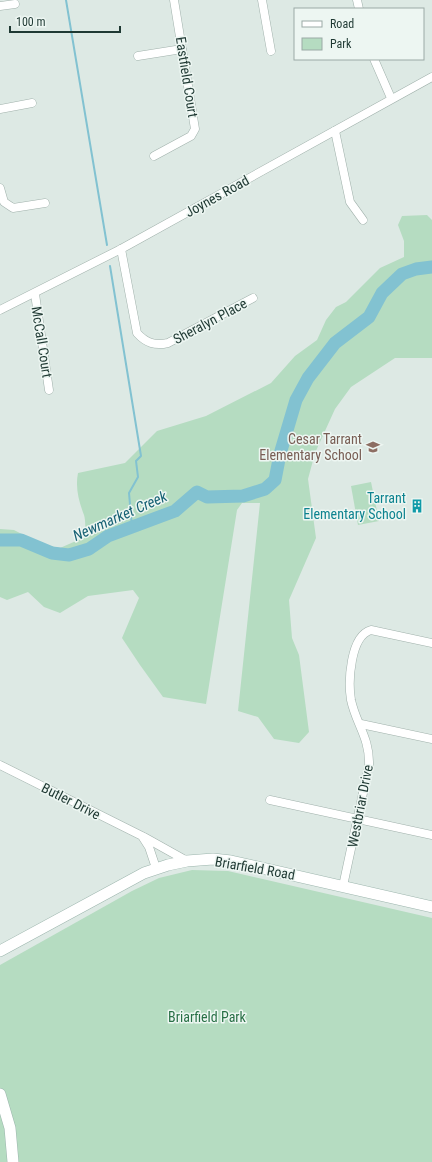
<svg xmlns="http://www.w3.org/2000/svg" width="432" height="1162" font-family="'Roboto Condensed',sans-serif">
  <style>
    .green { fill: #b5dcc1 }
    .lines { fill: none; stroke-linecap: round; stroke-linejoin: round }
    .stream { stroke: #82c2d1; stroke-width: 2 }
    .river { stroke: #82c2d1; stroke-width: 13 }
    .street-casing { stroke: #a0b1ab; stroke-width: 9 }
    .secondary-casing { stroke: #9cb5ad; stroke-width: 12 }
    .street { stroke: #fff; stroke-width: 8 }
    .secondary { stroke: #fff; stroke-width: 11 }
    .labels { text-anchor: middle; stroke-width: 3; stroke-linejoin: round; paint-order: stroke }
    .street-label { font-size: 14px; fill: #1f3933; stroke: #edf6f2 }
    .education-label { font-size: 14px; fill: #785e54; stroke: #edf6f2; text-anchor: end }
    .culture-label { font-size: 14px; fill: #0d838f; stroke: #edf6f2; text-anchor: end }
    .park-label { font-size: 14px; fill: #287046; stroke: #edf6f2 }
    .water-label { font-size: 15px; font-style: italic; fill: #186275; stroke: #edf6f2 }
  </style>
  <rect width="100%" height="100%" fill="#dde9e4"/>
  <!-- green -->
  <g class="green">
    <path d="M427,215L432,220V358H395L351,387L335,409L315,453L308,479L316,538L289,600L292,638L299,655L309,732L299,743L274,739L258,717L238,711L260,503H242L237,510L206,704L163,697L140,665L122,638L139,598L133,590L88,596L60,613L44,607L28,592L7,600L0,597V529L14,530L41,544L60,548L85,537C85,531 86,521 84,515C79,502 75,488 78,473L125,463L157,431L206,416L271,383L295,356L317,340L326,320L336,307L346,302L380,268L404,257V241L398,225L402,216Z"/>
    <path d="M371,482L379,521L358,525L351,486Z"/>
    <path d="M192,870L228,871L432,918V1162H0V965L132,891L159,878Z"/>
  </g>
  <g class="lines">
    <!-- stream -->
    <g class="stream">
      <path d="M66,0L107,245"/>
      <path d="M110,266L141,456L136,461L138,477L129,493L132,527"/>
    </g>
    <!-- river -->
    <path class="river" d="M0,540H21L52,553L69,555L89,549L108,536L175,511L197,492L207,497L243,496L265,489L275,480L280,454L296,400L308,378L335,343L369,317L382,293L402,274L416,269L432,267"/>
    <!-- street casing -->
    <g class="street-casing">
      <g id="street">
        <path d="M262,0L271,51"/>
        <path d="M357,0L359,9"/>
        <path d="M0,6L15,4"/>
        <path d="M138,56L182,49"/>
        <path d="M374,59L391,98"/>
        <path d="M0,109L32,103"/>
        <path d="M335,131L350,202L363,220"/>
        <path d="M154,156L191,136L195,129L174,0"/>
        <path d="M0,188L4,202L13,208L45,203"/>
        <path d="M121,249L137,333C146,343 155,346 168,343L253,298"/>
        <path d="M35,294L49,390"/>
        <path d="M0,310L121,249L432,77"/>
        <path d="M361,724L432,739"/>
        <path d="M0,765L142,836L149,847L156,868"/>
        <path d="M270,800L432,835"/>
        <path d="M144,837L187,861"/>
        <path d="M343,886L369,765C370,738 356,724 351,700C348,682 350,636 371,630L432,643"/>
      </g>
    </g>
    <!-- secondary casing -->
    <g class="secondary-casing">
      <g id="secondary">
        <path d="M0,951L144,873L168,865L187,861L213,859L231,861L432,907"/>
        <path d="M0,1094L10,1128L13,1162"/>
      </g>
    </g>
    <!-- street -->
    <use href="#street" class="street"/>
    <!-- secondary -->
    <use href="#secondary" class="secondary"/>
  </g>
  <!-- icons -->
  <defs>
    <g id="school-bare" transform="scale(1.08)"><path d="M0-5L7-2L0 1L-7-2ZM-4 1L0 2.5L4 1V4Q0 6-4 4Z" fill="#8d6e63" stroke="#edf6f2" stroke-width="2.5" paint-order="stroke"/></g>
    <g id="building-bare" transform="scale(1.08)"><path d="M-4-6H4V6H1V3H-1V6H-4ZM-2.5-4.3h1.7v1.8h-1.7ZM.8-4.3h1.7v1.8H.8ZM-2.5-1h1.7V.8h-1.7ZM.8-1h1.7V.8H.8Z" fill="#0f9aa8" stroke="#edf6f2" stroke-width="2.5" paint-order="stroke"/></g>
  </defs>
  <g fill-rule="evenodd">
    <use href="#school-bare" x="373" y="447"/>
    <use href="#building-bare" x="417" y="506"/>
  </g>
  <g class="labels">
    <!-- street labels -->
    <g class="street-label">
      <text transform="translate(187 77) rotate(81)" y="5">Eastfield Court</text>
      <text transform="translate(217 196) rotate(-29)" y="5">Joynes Road</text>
      <text transform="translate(210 321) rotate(-28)" y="5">Sheralyn Place</text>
      <text transform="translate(42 342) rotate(81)" y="5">McCall Court</text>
      <text transform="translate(71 801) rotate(27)" y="5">Butler Drive</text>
      <text transform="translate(360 806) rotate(-79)" y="5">Westbriar Drive</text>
      <text transform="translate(255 868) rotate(10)" y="5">Briarfield Road</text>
    </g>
    <!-- education labels -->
    <g class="education-label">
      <text x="362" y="444">Cesar Tarrant<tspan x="362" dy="16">Elementary School</tspan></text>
    </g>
    <!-- culture labels -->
    <g class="culture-label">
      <text x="406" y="503">Tarrant<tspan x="406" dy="16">Elementary School</tspan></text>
    </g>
    <!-- park labels -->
    <g class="park-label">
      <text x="207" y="1022">Briarfield Park</text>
    </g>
    <!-- water labels -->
    <g class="water-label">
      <text transform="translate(120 516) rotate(-24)" y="5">Newmarket Creek</text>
    </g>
  </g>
  <!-- legend -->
  <rect x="294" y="8" width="130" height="52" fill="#edf6f2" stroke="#9baaa6"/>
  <rect x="302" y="21" width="20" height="6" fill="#ffffff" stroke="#9baaa6"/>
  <text x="330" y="28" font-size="12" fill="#1f3933">Road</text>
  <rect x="302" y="38" width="20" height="12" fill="#b5dcc1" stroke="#9baaa6"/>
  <text x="330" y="48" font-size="12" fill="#1f3933">Park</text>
  <!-- scale -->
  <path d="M10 26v6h110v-6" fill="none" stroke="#1f3933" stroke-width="2"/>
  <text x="16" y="26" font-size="12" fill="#1f3933" stroke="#edf6f2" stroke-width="3" paint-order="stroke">100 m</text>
</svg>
